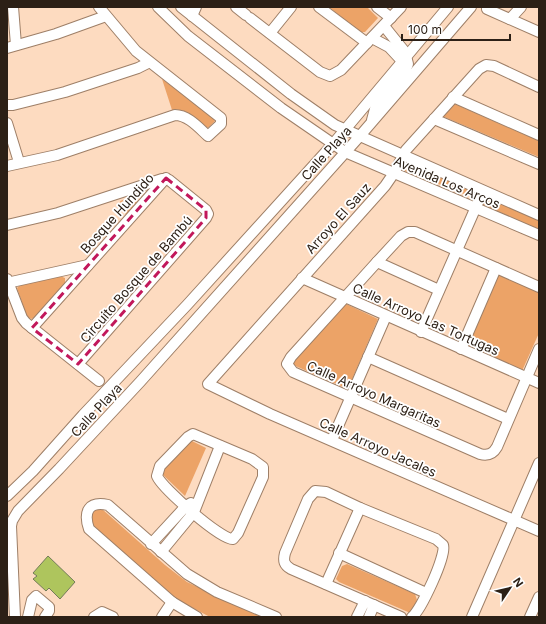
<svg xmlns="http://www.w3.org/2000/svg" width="546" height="624" font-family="Inter,sans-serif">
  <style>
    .green { fill: #eca367 }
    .building { fill: #aec55d; stroke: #737c59 }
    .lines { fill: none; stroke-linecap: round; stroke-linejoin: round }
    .minor-casing { stroke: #9e7f67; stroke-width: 12 }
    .minor { stroke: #fff; stroke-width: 10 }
    .marked { fill: none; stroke: #c2185b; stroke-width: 3; stroke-dasharray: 8 5; stroke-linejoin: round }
    .labels { text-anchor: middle; stroke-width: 3.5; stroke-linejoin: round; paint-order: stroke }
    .street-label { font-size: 13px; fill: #2c2016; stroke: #fff }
  </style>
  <rect width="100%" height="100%" fill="#fddbc0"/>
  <!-- green -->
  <g class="green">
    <path d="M329,7H367L378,18L365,32H359Z"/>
    <path d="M162,79L214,118L215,121L209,127L206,128C196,119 186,107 172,110Z"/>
    <path d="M455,104L539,141V157L442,116Z"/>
    <path d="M406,163L474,190L469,196L403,170Z"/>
    <path d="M134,196L137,197L138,201L126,215L120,201Z"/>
    <path d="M485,197L539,220V230L482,204Z"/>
    <path d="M498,272L539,290V333L522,371L468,345Z"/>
    <path d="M60,276L65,278V284L36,317L31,319L27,317L17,288L20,285Z"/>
    <path d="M344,303L378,319L348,389L291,364Z"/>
    <path d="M190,440L206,448L185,496L161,473Z"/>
    <path d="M93,508L102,509L165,565L187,582L261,617H210L193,608L174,598L94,528L89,519Z"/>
    <path d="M347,564L415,594L417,600L411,612H408L339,582L336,579L342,566Z"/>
  </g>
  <!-- building -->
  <path class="building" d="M48,556L75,582L60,599L49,588L46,591L33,579L37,576L33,573Z"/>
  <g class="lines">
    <!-- minor casing -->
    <g class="minor-casing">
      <g id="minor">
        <path d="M13,7L16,45"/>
        <path d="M158,7L188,36L281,108L345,152L539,235"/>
        <path d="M181,7L291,94L335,125L539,215"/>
        <path d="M236,7L246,15"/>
        <path d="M319,7L367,43"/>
        <path d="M377,7L391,18"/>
        <path d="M487,9L539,32"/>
        <path d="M192,16L196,7"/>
        <path d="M250,18L320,72L330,76L341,70L401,7"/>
        <path d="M510,19L521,7"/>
        <path d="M270,33L291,7"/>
        <path d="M372,38L389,47L402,61"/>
        <path d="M7,48L56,34L106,16"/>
        <path d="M539,87L494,66L486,65L479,69L406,150L394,173L385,186L208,384L270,414L539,531"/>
        <path d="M453,97L539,135"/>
        <path d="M7,105H13L65,92L138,68L148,63"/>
        <path d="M434,119L539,164"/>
        <path d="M372,120L376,105L405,71L408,64L405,52L384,26"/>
        <path d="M7,123L19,162"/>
        <path d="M7,166L57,155L175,115C188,115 199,128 208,136L221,124V118L136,51L99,7"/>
        <path d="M7,225L58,213L162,179L169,180L206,210L208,214L206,218L78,364"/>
        <path d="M377,262L439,290"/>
        <path d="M302,278L539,383"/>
        <path d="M7,279L22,318L26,323L99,381"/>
        <path d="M7,283L88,265"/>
        <path d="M539,287L415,232H408L401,236L377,262L291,357L287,364L293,372L480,454C488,456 493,454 497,447L539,349"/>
        <path d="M32,328L166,178"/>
        <path d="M421,332L483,191"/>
        <path d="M461,349L496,268"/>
        <path d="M368,357L508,419"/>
        <path d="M193,434L252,459L263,467V477L238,533L233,539C221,540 162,488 157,476L160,466L188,437Z"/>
        <path d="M332,440L386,316"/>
        <path d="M7,496L33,471L83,415L187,305L333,144L448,7"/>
        <path d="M151,544L186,506L191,503"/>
        <path d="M161,552L194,512L220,446"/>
        <path d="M339,553L426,593"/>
        <path d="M326,584L360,508"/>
        <path d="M15,617L11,526L12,521L18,511L59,469L140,382L359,137L471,7"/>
        <path d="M28,617L32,600L36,596L49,607V611L45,617"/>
        <path d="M94,617L102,612L113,617"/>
        <path d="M162,617L172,602"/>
        <path d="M197,617L172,602L89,529C83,511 89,501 108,505L187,574L217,592L276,617"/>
        <path d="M357,617L365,601"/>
        <path d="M369,617L374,605"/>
        <path d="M401,617L291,569C284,565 283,561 285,553L308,499L315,491L326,492L360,508L436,539L443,545C447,555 421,610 412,617"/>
        <path d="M472,617L539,463"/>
        <path d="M530,617L539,597"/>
      </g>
    </g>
    <!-- minor -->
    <use href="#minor" class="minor"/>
  </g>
  <!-- marked area -->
  <path class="marked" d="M166,178L206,210V218L78,364L32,328Z"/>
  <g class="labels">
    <!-- street labels -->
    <g class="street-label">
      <text transform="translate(326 153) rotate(-48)" y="5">Calle Playa</text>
      <text transform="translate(447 182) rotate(23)" y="5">Avenida Los Arcos</text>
      <text transform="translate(117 213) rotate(-48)" y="5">Bosque Hundido</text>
      <text transform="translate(338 218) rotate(-48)" y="5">Arroyo El Sauz</text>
      <text transform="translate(136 279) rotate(-49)" y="5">Circuito Bosque de Bambú</text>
      <text transform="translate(426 319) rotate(24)" y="5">Calle Arroyo Las Tortugas</text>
      <text transform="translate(374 394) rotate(24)" y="5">Calle Arroyo Margaritas</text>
      <text transform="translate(96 410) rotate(-47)" y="5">Calle Playa</text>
      <text transform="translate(378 447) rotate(24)" y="5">Calle Arroyo Jacales</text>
    </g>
  </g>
  <!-- border -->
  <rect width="546" height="624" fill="none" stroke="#2c2016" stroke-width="16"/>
  <!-- north arrow -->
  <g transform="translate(510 588) rotate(55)" stroke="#ffffff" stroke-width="3" paint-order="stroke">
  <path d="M0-3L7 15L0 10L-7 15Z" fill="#2c2016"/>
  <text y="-6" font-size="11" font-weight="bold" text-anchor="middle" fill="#2c2016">N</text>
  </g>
  <!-- scale -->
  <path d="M402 34v6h108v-6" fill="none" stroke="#2c2016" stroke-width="2"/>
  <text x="408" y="34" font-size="12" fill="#2c2016" stroke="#ffffff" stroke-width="3" paint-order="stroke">100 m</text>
</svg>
